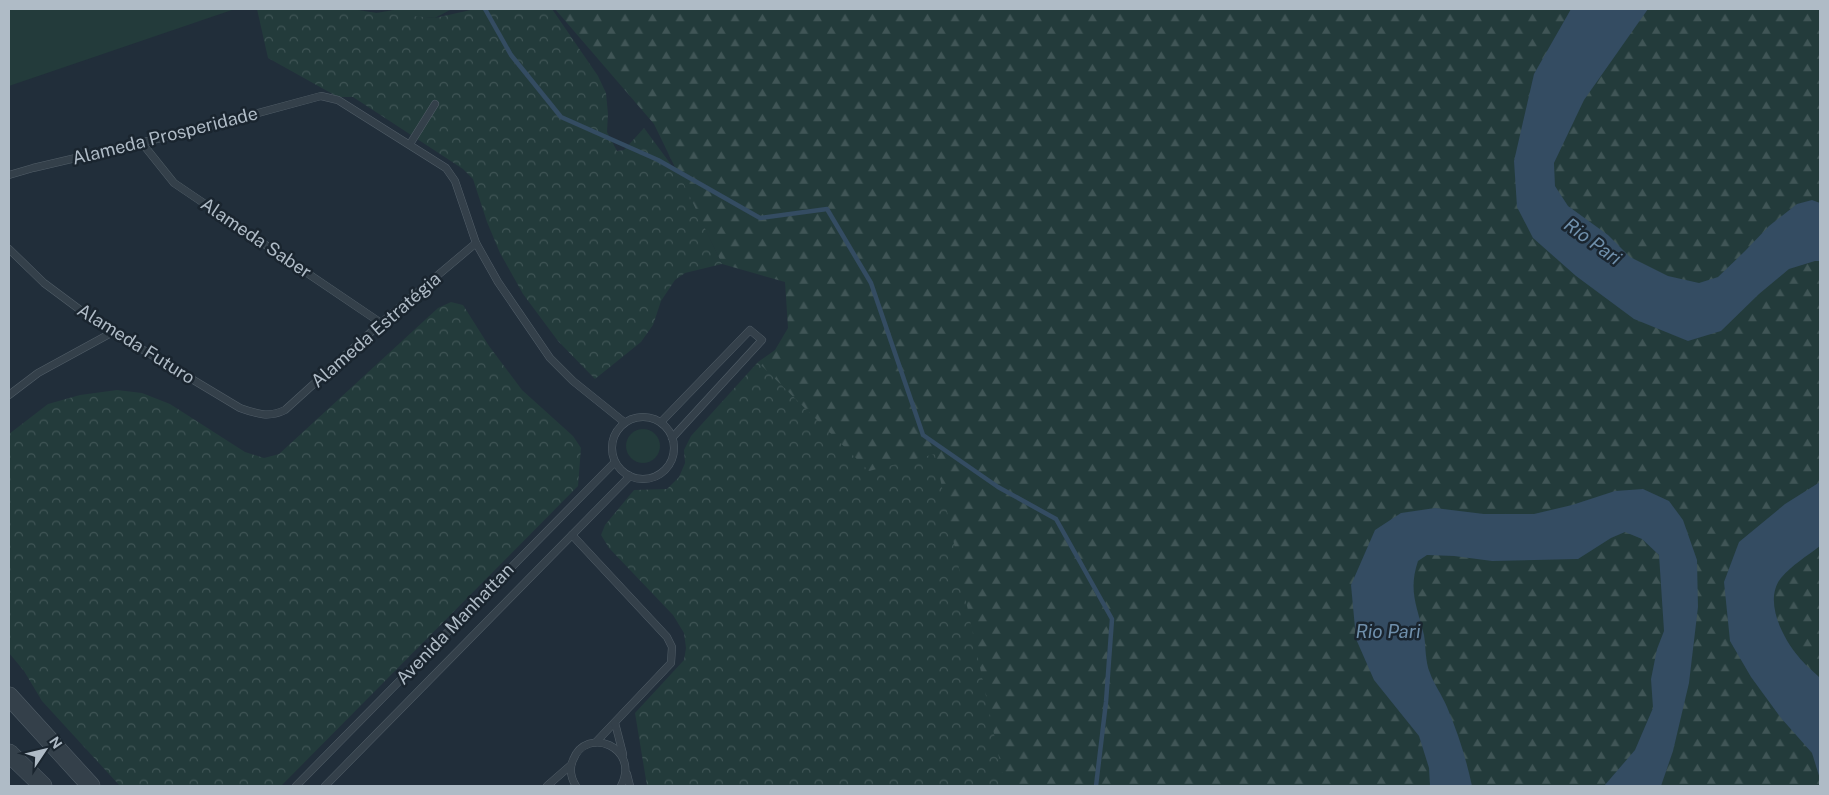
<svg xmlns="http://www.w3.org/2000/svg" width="1829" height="795" font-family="'Public Sans',sans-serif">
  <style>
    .grass { fill: #233b3b }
    .forest { fill: url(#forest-firs) }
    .park { fill: url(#park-crowns) }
    .water { fill: #344c62 }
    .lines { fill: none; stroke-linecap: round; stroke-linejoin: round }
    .stream { stroke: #344c62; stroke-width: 4.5 }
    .service-casing { stroke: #525e68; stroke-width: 8 }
    .tertiary-casing { stroke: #525e68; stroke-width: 19 }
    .service { stroke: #34404a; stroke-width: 7 }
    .tertiary { stroke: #34404a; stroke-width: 18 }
    .labels { text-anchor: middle; stroke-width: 5; stroke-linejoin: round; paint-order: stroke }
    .street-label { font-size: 18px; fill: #afbbc6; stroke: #1a252f }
    .water-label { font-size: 19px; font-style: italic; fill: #6f8fab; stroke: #1a252f }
  </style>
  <defs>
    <pattern id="forest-firs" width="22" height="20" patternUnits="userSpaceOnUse" patternTransform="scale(1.25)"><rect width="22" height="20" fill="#233b3b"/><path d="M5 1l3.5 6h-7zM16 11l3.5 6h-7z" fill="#405556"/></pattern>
    <pattern id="park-crowns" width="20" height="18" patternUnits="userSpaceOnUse" patternTransform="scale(1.25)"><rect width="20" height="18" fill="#233b3b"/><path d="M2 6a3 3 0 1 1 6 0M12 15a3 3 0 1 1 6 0" fill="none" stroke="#405556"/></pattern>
  </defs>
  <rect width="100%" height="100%" fill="#212e3a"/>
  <!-- grass -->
  <g class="grass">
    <path d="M9,9H235L9,86Z"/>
    <path d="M286,9H353L376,13L399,9H452L435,18Z"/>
    <circle cx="643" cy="446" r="17"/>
  </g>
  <!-- forest -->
  <path class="forest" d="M555,9H1820V786H766L781,443L758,362L775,350L788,328L785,282L722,264L654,124Z"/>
  <!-- park -->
  <g class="park">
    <path d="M257,9H333L435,18L475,9H552L598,76L606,93L608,114L607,132L617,151L624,150L644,128L681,178L722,264L685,273L675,280L661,301L653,325L641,342L595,379L558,341L523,294L500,253L487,222L473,179L463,169L353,97H338L268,58Z"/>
    <path d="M451,302L463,305L489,346L522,390L573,436L581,448L578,486L281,786H120L42,701L24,671L9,653V434L48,404L80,395L117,390L142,393L170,404L245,452L264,458L279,454L438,308Z"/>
    <path d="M758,362L869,471L935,454L1005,786H647L635,713L684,660L686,648L684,633L673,615L609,548L601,535L605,525L634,490L667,489L679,477L685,463L684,450L691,436Z"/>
  </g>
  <!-- water -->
  <g class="water">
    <path d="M1571,9H1648L1584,100L1554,163L1555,186L1568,206L1608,235L1630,257L1668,276L1699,283L1718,277L1745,251L1769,226L1797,204L1812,200L1820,203V261H1815L1789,269L1759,294L1721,331L1688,341L1634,319L1576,276L1533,238L1517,207L1514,161L1534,74Z"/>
    <path d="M1820,482V546C1807,556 1792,565 1781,578C1763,601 1783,638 1798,656C1804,664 1813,671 1820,678V786H1819L1820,779L1812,753L1781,718L1751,677L1730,641L1724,582L1739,542L1785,504Z"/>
    <path d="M1643,489L1669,501L1683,520L1697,560L1698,607L1689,683L1673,751L1661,786H1604L1635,750L1653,708L1651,679L1657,649L1664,631L1659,555L1642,539L1625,532L1611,538L1578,559L1492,561L1454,556L1427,555L1418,561C1408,591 1417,606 1424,635C1426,647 1425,661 1430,673C1434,684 1442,695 1447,707C1458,733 1466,758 1472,786H1430L1429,768L1419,736L1374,680L1356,639L1351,585L1375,530L1401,513L1435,508L1484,514H1534L1572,505L1615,491Z"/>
  </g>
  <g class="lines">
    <!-- stream -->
    <path class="stream" d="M485,9L511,55L561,117L658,160L760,218L827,209L871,283L923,435L998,487L1056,519L1112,619L1106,702L1096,786"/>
    <!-- service casing -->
    <g class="service-casing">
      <g id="service">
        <path d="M142,143L174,183L381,323"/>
        <path d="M410,144L435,104"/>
        <path d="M9,175L33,168L191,131L321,96L338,100L446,168L455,181L476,243L498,282L550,358L573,381L624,422"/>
        <path d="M9,249L44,283L95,321L240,408C257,414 269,418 285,410L381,323L476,243"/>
        <path d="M9,395L38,373L113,332"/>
        <circle cx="643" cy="448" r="31"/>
        <path d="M661,422L750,330L762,340L672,438"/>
        <path d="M572,535L667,637L672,647L671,663L596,742"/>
        <path d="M615,723L623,754"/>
        <path d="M627,774L630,786"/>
        <path d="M296,786L615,462"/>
        <path d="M325,786L630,476"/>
        <path d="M547,786L571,765"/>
        <path d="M576,786C571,778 569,769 573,760C586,725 641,747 621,786"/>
      </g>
    </g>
    <!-- tertiary casing -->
    <g class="tertiary-casing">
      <g id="tertiary">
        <path d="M9,696L91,786"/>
        <path d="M9,753L43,786"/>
      </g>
    </g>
    <!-- service -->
    <use href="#service" class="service"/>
    <!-- tertiary -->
    <use href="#tertiary" class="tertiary"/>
  </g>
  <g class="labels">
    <!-- street labels -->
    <g class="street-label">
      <text transform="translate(165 136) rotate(-14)" y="6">Alameda Prosperidade</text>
      <text transform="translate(256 238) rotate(34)" y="6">Alameda Saber</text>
      <text transform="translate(376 330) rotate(-41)" y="6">Alameda Estratégia</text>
      <text transform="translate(136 344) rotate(32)" y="6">Alameda Futuro</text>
      <text transform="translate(455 624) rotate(-46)" y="6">Avenida Manhattan</text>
    </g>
    <!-- water labels -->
    <g class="water-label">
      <text transform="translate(1593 241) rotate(36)" y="7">Rio Pari</text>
      <text x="1388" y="638">Rio Pari</text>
    </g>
  </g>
  <!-- border -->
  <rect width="1829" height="795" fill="none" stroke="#afbbc6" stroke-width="20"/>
  <!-- north arrow -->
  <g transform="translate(45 750) rotate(55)" stroke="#1a252f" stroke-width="4" paint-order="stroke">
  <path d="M0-4L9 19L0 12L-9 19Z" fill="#afbbc6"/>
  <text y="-8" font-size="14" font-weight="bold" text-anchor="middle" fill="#afbbc6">N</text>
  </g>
</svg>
